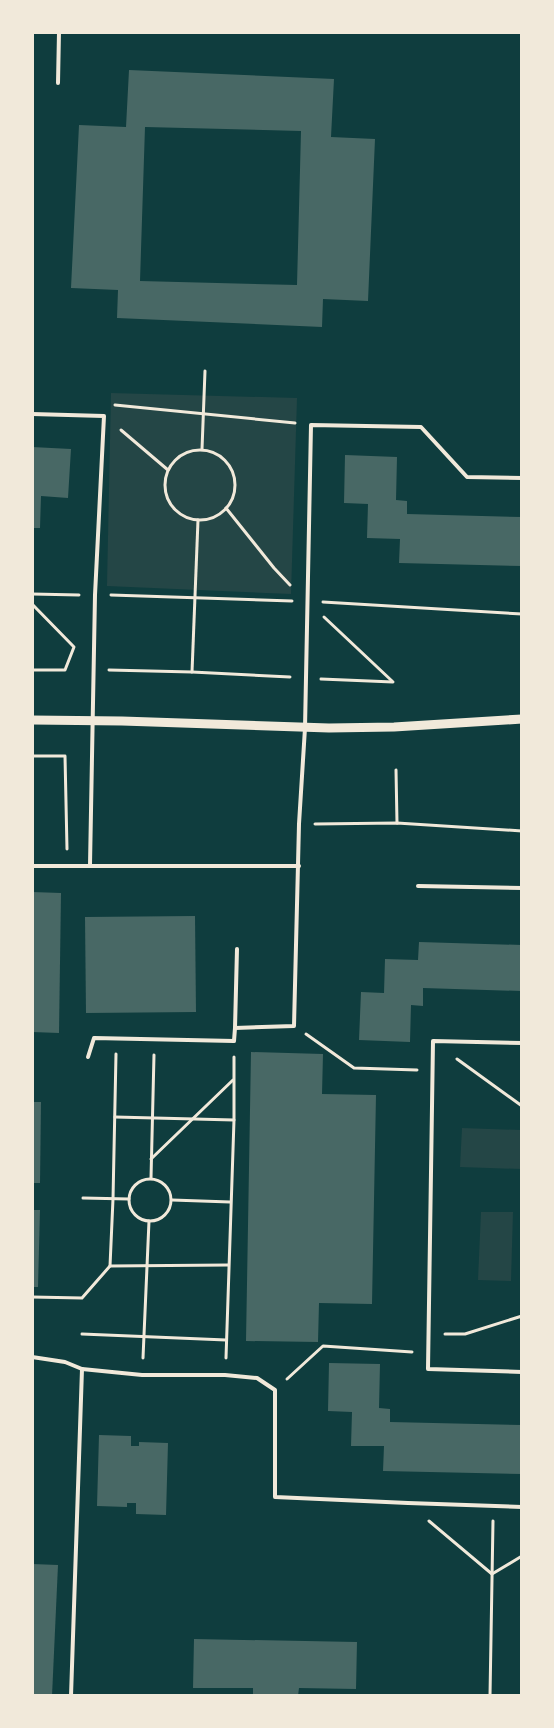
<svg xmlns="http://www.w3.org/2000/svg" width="554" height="1728" font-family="Literata,serif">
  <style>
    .green { fill: #244646 }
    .building { fill: #486865; fill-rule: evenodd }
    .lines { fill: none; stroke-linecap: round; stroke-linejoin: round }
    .path { stroke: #f1e9da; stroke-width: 3 }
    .service { stroke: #f1e9da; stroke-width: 4 }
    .tertiary { stroke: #f1e9da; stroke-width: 9 }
  </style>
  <rect width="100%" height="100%" fill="#0f3d3e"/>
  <!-- green -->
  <g class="green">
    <path d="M111,393L297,398L291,594L107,586Z"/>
    <path d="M462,1128L521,1130V1169L460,1167Z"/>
    <path d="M481,1212H513L511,1281L478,1280Z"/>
  </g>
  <!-- building -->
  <g class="building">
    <path d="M129,70L334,79L331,137L375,139L368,301L323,299L322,327L117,318L118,290L71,288L79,125L126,127ZM145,127L301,131L297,285L140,281Z"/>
    <path d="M32,447L71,449L68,498L41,496L40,528H32Z"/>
    <path d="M345,455L397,457L396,500L407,501V514L522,517V566L399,563L400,539L367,538L368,504L344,503Z"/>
    <path d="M32,892L61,893L59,1033L32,1032Z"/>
    <path d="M195,916L196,1012L86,1013L85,917Z"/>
    <path d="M419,942L522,945V991L423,988V1006L411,1005L410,1042L359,1040L361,992L384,993L385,959L418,960Z"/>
    <path d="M251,1052L323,1054L322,1094L376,1095L372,1304L319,1303L318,1342L246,1341Z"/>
    <path d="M32,1102H41L40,1183H32Z"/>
    <path d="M32,1210H40L38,1287H32Z"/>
    <path d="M329,1363L380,1364L379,1408L390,1409V1422L522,1425V1474L383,1471L384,1446H351L352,1412L328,1411Z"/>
    <path d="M99,1435L131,1436V1446H139V1442L168,1443L166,1515L136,1514V1503H127V1507L97,1506Z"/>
    <path d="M32,1564L58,1565L52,1696H32Z"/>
    <path d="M194,1639L357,1642L356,1689L299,1688L298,1696H253V1688H193Z"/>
  </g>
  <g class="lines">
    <!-- path -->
    <g class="path">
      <path d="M115,405L295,423"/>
      <path d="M121,430L168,470"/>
      <path d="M202,449L205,371"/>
      <circle cx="200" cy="485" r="35"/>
      <path d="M226,508L274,568L290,585"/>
      <path d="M32,594L79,595"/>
      <path d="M111,595L292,601"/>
      <path d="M323,602L522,614"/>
      <path d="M32,604L74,647L65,670H32"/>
      <path d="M324,617L392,681"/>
      <path d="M109,670L192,672L290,677"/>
      <path d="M192,672L198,520"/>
      <path d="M321,679L393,682"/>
      <path d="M32,756H65L67,849"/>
      <path d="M396,770L397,823"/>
      <path d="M315,824L397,823L522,831"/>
      <path d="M306,1034L354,1068L417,1070"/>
      <path d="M116,1054L113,1199L110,1266L228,1265"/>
      <path d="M457,1059L522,1106"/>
      <path d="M115,1117L234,1120"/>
      <path d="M151,1159L233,1080"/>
      <path d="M151,1178L154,1055"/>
      <circle cx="150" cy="1200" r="21"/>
      <path d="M83,1198L129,1199"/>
      <path d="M172,1200L230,1202"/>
      <path d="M32,1297L82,1298L110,1266"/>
      <path d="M82,1334L226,1340"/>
      <path d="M445,1334H465L522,1316"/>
      <path d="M143,1358L149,1221"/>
      <path d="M226,1358L234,1120V1057"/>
      <path d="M287,1379L323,1346L412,1352"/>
      <path d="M429,1521L492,1574L522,1556"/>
      <path d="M490,1696L493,1521"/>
    </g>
    <!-- service -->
    <g class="service">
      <path d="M58,83L59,32"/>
      <path d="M32,414L104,416L95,595L90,865"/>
      <path d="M32,866H299"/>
      <path d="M418,886L522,888"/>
      <path d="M237,949L235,1028L294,1026L299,824L305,728L311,425L421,427L467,477L522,478"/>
      <path d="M522,1043L433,1041L428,1369L522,1372"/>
      <path d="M88,1057L94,1038L234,1041L235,1028"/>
      <path d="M32,1357L65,1362L82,1369L142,1375H225L257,1378L275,1390V1497L408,1503L522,1507"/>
      <path d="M71,1696L82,1369"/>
    </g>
    <!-- tertiary -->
    <path class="tertiary" d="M32,720L122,721L329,728L394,727L522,719"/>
  </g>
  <!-- border -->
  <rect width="554" height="1728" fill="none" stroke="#f1e9da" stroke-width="68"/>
</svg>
